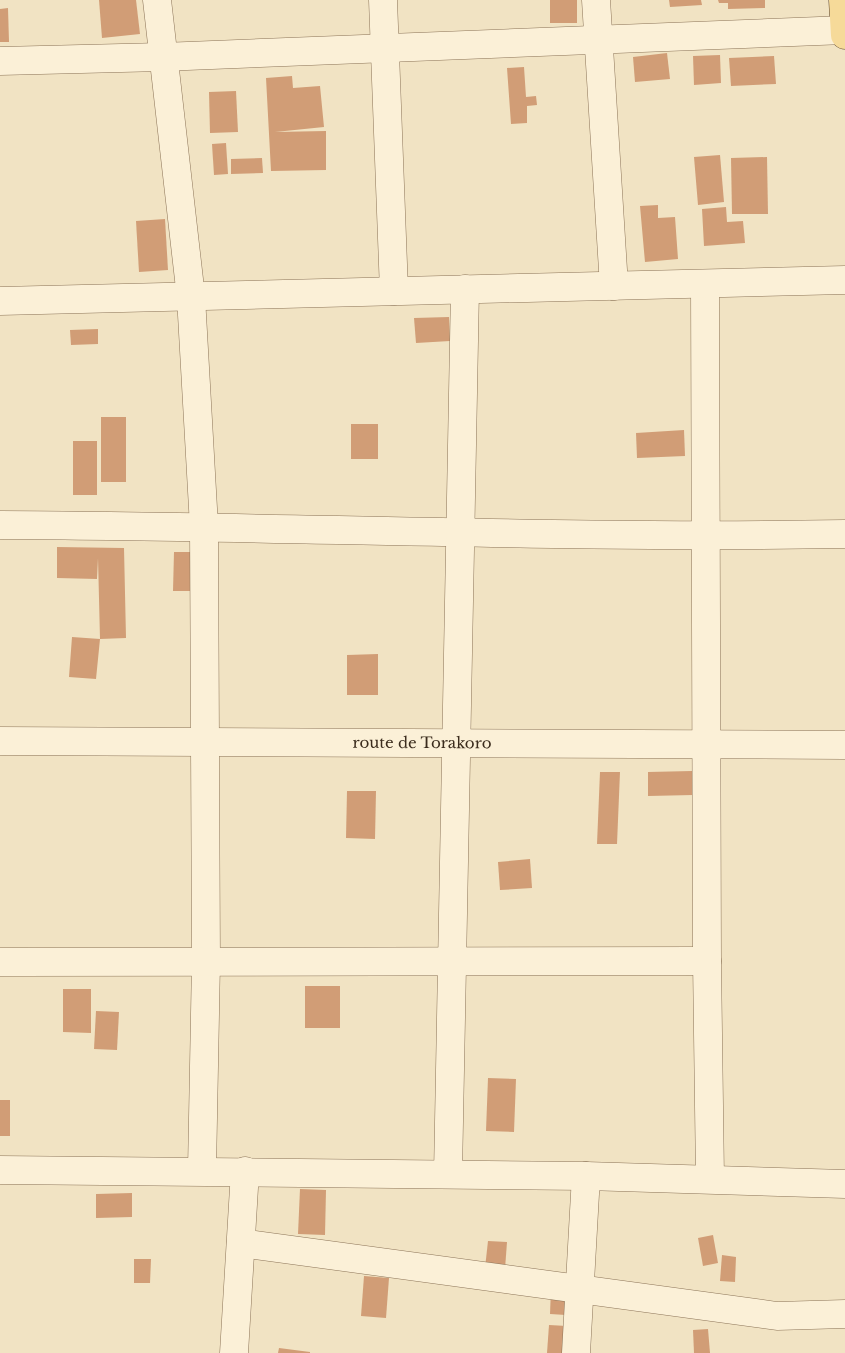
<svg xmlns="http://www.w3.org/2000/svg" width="845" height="1353" font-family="'Libre Baskerville',serif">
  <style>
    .building { fill: #d19d76 }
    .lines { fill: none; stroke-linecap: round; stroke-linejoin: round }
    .minor-casing { stroke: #8c7458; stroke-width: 29 }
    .major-casing { stroke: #59422d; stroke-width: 29 }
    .minor { stroke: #fbf0d7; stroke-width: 28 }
    .major { stroke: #f6da99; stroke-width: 28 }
    .labels { text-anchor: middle; stroke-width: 4; stroke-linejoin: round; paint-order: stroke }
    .street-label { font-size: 15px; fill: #3b2c1d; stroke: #f7edd3 }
  </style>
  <rect width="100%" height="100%" fill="#f1e3c3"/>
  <!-- building -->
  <g class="building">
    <path d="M99,0H136L140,34L102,38Z"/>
    <rect x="550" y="0" width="27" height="23"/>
    <path d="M669,0H701L702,5L670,7Z"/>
    <path d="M718,0H765V8L728,9V3H719Z"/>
    <path d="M8,8L9,42H0V9Z"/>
    <path d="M667,53L670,79L635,82L633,57Z"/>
    <path d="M720,55L721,83L694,85L693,56Z"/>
    <path d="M774,56L776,84L731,86L729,58Z"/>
    <path d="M524,67L526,97L536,96L537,105L527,106V123L511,124L507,68Z"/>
    <path d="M292,76L293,88L320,86L324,127L275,132L326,131V170L271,171L266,78Z"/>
    <path d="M236,91L238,132L210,133L209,92Z"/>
    <path d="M226,143L228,174L214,175L212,144Z"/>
    <path d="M720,155L724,202L698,205L694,157Z"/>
    <path d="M767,157L768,214H732L731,158Z"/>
    <path d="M262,158L263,173L231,174V159Z"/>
    <path d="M658,205V218L675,217L678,259L645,262L640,206Z"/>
    <path d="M726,207L727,222L743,221L745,243L704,246L702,209Z"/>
    <path d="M165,219L168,270L139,272L136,221Z"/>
    <path d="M449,317L450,341L416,343L414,318Z"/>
    <path d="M98,329V344L71,345L70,330Z"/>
    <rect x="101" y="417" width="25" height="65"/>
    <rect x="351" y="424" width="27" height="35"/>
    <path d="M684,430L685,456L637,458L636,433Z"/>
    <rect x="73" y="441" width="24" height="54"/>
    <path d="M57,547L124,548L126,638L100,639L96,679L69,677L72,637L100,639L98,558L97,579L57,578Z"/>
    <path d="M174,552H201L200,591H173Z"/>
    <path d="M378,654V695H347V655Z"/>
    <path d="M692,771L693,795L648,796V772Z"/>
    <path d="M600,772H620L617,844H597Z"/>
    <path d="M347,791H376L375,839L346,838Z"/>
    <path d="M530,859L532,888L500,890L498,862Z"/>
    <rect x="305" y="986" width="35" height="42"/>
    <path d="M63,989H91V1033L63,1032Z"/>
    <path d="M96,1011L119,1012L117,1050L94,1049Z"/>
    <path d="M488,1078L516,1079L514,1132L486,1131Z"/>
    <rect x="0" y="1100" width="10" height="36"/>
    <path d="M300,1189L326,1190L325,1235L298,1234Z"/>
    <path d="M132,1193V1217L96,1218V1194Z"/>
    <path d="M713,1235L718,1263L703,1266L698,1238Z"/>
    <path d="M488,1241L507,1242L505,1269L485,1268Z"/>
    <path d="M722,1255L736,1257L735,1282L720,1281Z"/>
    <path d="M134,1259H151L150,1283H134Z"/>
    <path d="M364,1276L389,1278L386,1318L361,1316Z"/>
    <path d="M551,1289L568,1290L566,1315L550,1314Z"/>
    <path d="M549,1325L567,1326L565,1353H547Z"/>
    <path d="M708,1329L710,1353H694L693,1330Z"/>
    <path d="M279,1348L310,1352V1353H278Z"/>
  </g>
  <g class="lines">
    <!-- minor casing -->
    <g class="minor-casing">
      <g id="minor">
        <path d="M157,0L191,297L204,526L206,962L202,1170"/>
        <path d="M383,0L394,291"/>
        <path d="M596,0L614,286"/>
        <path d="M0,61L162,57L845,30"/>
        <path d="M705,284L707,961L710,1178"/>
        <path d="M0,301L845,280"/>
        <path d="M0,525C282,526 563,539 845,534"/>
        <path id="s1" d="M0,741L845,745"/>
        <path d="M0,962L707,961"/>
        <path d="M0,1170L586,1176L845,1184"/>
        <path d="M448,1174L465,289"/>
        <path d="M241,1243L777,1316L845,1314"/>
        <path d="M234,1353L245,1171"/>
        <path d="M576,1353L586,1176"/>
      </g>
    </g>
    <!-- major casing -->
    <g class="major-casing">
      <path id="major" d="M843,0L845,35"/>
    </g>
    <!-- minor -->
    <use href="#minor" class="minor"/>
    <!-- major -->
    <use href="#major" class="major"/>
  </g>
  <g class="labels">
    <!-- street labels -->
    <g class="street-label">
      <text dy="5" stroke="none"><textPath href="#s1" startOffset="422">route de Torakoro</textPath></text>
    </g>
  </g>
</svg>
